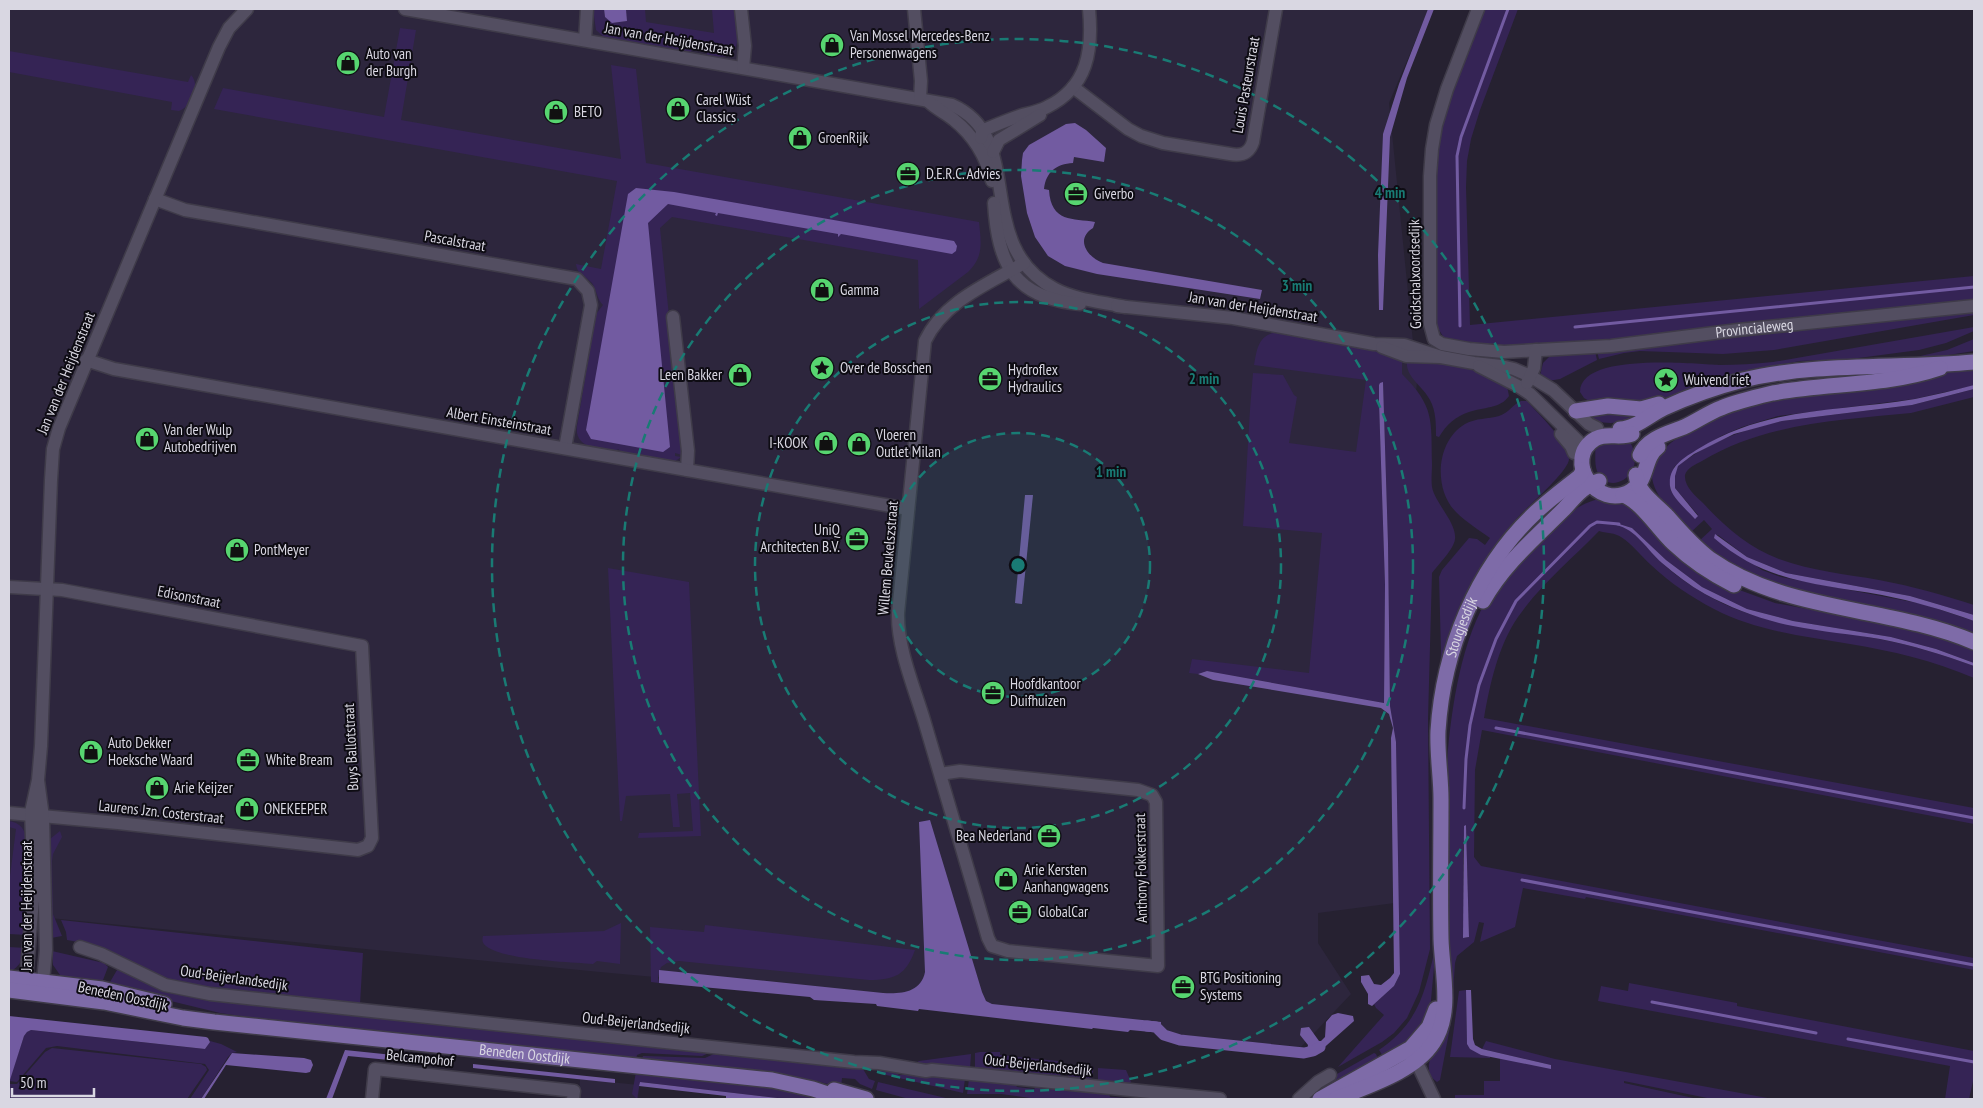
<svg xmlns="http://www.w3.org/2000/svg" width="1983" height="1108" font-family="'PT Sans Narrow',sans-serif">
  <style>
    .built { fill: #2d263d }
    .green { fill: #352455; fill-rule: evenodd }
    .water { fill: #725ba1 }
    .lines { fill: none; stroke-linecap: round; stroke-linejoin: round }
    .stream { stroke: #725ba1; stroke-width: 3 }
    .canal { stroke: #725ba1; stroke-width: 11 }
    .minor-casing { stroke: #3f3b49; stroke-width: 15 }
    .major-casing { stroke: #3f3b49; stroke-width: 18 }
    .minor { stroke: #534e61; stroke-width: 12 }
    .major { stroke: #7e6ba8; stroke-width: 15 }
    .ring { fill: none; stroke: #197b74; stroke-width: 2.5; stroke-dasharray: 9 6 }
    .labels { text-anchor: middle; stroke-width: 4; stroke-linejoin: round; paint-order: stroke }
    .poi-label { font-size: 15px; fill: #d9d7e2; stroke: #0e0c13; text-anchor: start }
    .street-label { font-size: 15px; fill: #d9d7e2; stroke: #0e0c13 }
    .centre { fill: #197b74; stroke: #0e0c13; stroke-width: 2.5 }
    .ring-label { font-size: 15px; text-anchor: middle; font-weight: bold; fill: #197b74; stroke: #0e0c13; stroke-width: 4; stroke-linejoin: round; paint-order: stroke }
  </style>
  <rect width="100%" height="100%" fill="#262131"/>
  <!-- built -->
  <g class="built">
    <path d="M9,9H1429L1389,103L1417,382L1403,521L1410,901L1318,913V943L1351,994L1301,1047L1173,1034L1143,1022L600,972L9,914Z"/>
    <path d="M580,1079L639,1085L638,1099H579Z"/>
  </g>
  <!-- green -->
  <g class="green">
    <path d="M593,9H604L605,17L613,23L627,21L626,9H645L646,22L714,33L712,9H736C738,35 745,63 707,56V46L692,45L691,53L605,38L596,30Z"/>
    <path d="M1483,9H1518L1480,110L1471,139L1467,161L1466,187L1470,325L1974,276V302L1624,340L1489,347L1444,338L1436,325L1434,179L1441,123Z"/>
    <path d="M400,28L416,30L401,120L621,159L611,65L636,69L646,163L979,222C981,242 984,257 968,272L919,309L918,260L672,217L660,228L683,453L682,455L675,453V456L681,457L674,462L624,454L618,449L615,452C599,449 574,448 577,426L596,314L603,305C597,299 597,291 592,283C586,276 577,275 576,264L601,269L617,181L214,109L223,88L384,117Z"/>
    <path d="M9,51L188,82L191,75C201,85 191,107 179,111L171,110L172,102L9,72Z"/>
    <path d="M1974,312V315L1774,350L1723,354L1640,351L1624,353L1599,359L1597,351Z"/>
    <path d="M1974,327V331L1946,343L1919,350L1851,359L1800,361L1755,369L1706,382L1657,401L1642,404L1591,402L1584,398L1580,392C1580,352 1694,364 1719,365C1737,365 1755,364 1773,362Z"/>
    <path d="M1277,332L1382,352L1402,358V374C1435,407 1431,420 1432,464C1432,471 1431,480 1432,487C1435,503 1457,523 1455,539C1454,549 1438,565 1432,573L1428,719L1430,949L1419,992L1407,1018L1394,1033L1382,1042L1338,1067L1384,1015L1376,1008L1374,1004L1394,986L1400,974L1396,742L1390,706L1388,543L1383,383L1379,385V402L1385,584L1384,703L1207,671L1198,674L1189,673L1192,659L1309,673L1322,533L1243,526C1247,475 1248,424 1253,373L1283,375L1294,395L1297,397L1289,443L1356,452L1366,380L1254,365C1257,349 1258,335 1277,332Z"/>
    <path d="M1974,339V351L1916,360V357L1947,350Z"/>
    <path d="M1595,351L1597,360L1560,379L1548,381L1540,376L1543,363L1551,355Z"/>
    <path d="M1426,360L1477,371L1507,386L1509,396C1500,409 1483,407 1469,412C1456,416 1446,425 1439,437L1436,436C1436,424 1436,411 1430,400C1423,386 1405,377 1407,361Z"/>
    <path d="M1974,368V385L1968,387L1914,399L1778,416L1742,427L1721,436L1685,458L1674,467L1670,487L1671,491L1695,518L1698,515L1675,488C1674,480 1674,471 1679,465C1682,462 1688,459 1692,456C1719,438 1750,428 1782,421L1912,405L1974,389V397L1911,413C1841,420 1764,423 1702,461C1696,464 1687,468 1685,475C1684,487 1696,496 1703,503C1725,527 1748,547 1779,559C1811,571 1846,574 1879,580C1912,586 1943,595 1974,605V615L1910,596L1786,573L1747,557L1718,535L1714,536L1762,570L1781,577L1923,604L1974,621V635L1915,615L1803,594L1739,573L1699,541L1712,529L1704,520L1690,533C1675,516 1649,493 1652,470C1656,437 1736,407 1764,401C1794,394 1825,392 1854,387C1894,381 1934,373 1974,368Z"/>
    <path d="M1521,401H1527C1538,414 1568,441 1569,459C1569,471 1527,507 1517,518C1477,562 1460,619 1440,674L1441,652L1439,577L1442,570L1469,538L1477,539L1485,545L1490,538C1479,530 1466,522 1456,512C1433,489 1436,441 1465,424C1476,418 1488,419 1499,416C1509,413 1513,404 1521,401Z"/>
    <path d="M1586,413L1641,414C1623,423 1602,429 1586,413Z"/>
    <path d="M1630,442C1649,475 1608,498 1597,471C1594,463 1596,452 1595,443Z"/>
    <path d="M1605,498L1623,502L1734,588L1775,603L1920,630L1974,648V663L1936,649L1891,637L1793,621L1747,609L1702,587L1666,560L1632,528L1616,523C1620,526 1625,526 1629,529C1641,538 1650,552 1661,562C1679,579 1701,593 1724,604C1774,627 1827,629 1879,639C1912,645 1944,655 1974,666V678C1934,661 1893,651 1850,644C1803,636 1756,631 1714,609C1691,597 1670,583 1651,565C1641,556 1632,544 1621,537C1616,533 1605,533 1599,531C1572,559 1540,585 1518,617C1498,646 1490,684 1484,718L1974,808V824L1482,730L1475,770L1474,857L1481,866L1974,958V970L1586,897L1585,899L1523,888L1515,927L1480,942L1484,923L1479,922L1474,942L1457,956L1455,963L1451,1022L1440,1080L1437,1082C1422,1072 1431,1056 1437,1044L1448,749C1453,698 1464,626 1497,585C1510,570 1526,556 1539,541C1558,522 1578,501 1605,498ZM1466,825L1469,937L1464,938L1463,848Z"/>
    <path d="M608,568L689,582L701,836L638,838L639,833L693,831L690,793L677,794L680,827H673L670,794L626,796L622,821H620Z"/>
    <path d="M9,821C16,822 21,825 24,831C32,846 28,915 27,935L9,934V884L16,829L9,827Z"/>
    <path d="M60,831L62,837L53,854L52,861L53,914L62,936L51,938L47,849L50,839Z"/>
    <path d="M61,920L363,953L360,1004L188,985L169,980L78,942L67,940L66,932Z"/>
    <path d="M621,923L620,964L597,961L593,964C569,962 503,960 486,946C482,943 482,940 483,936L604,931Z"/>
    <path d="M705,925L915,950C906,975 895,980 869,980L679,961L667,963L661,967L658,977L659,983L651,982L650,927L704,932Z"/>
    <path d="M1436,945L1430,1011L1416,1038L1385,1059L1379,1050C1420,1022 1425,991 1436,945Z"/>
    <path d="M9,947L26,948C23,959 20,967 9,972Z"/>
    <path d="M52,951L104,963L108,967L103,980L110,982L117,970L121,969L155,986L711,1052L702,1056L642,1053L637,1055L636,1060L289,1023L220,1013L113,987L70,980L60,975L53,965Z"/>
    <path d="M1629,983L1737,1003V1006L1974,1051V1077L1969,1099H1945L1950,1066L1598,1001L1601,986L1628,991Z"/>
    <path d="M1466,990L1467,1041L1481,1055L1490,1056V1058L1450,1057L1459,991Z"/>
    <path d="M31,1030L205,1049L210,1041L221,1044L237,1052L232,1053L228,1057L201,1099H190L209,1070L205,1064L57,1046L46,1048L17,1082L9,1081L24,1036L27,1032Z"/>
    <path d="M1486,1041L1555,1059L1773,1099H1712L1624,1081V1083L1698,1099H1455V1095H1484V1081H1500V1058L1551,1068V1065L1482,1049Z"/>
    <path d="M52,1048L201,1064L206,1067L207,1070L187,1099H9V1084H17L45,1052Z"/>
    <path d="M980,1052H1000V1055L1058,1061L1061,1078L975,1069V1053Z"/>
    <path d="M716,1053L863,1069L869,1079L875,1081L872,1089L860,1084L855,1079L842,1078L841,1087L802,1078L757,1072L641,1061L643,1056H646L705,1058Z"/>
    <path d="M1374,1053L1376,1054L1379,1061L1310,1099H1304L1323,1082Z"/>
    <path d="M971,1054L970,1069L916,1063L919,1061Z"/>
    <path d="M1065,1065L1094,1067L1091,1081L1069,1079Z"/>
    <path d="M1098,1068L1126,1070L1131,1082L1128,1085L1098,1082Z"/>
    <path d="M877,1070L896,1071L899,1075C905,1075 909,1074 914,1073C932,1071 948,1081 965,1079L963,1093L882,1074L877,1072Z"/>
    <path d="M636,1072C697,1079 761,1080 820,1099H786L640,1082L637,1099L632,1094Z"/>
    <path d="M969,1079L1014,1083L1017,1087L1034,1089L1037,1086L1109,1093L1110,1097C1120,1098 1128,1098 1138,1099L1140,1096L1160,1099H1037L1001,1094H967Z"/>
    <path d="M878,1082L950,1099H909L876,1090Z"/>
  </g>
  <!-- water -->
  <g class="water">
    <path d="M604,9H626L627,21L612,23L605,17Z"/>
    <path d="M1428,9H1434L1407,78L1390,137L1383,310H1379L1378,255L1383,134L1399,84Z"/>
    <path d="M1075,123L1086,130L1106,148L1104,162L1074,157L1073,163C1056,164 1046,172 1044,189L1049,190C1051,223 1073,218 1095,222L1093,228C1075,239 1087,257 1103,263L1262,290L1260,299L1097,274L1065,266L1048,256L1035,237L1027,213L1021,176L1022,160L1023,153L1029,145L1066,124Z"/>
    <path d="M636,188L674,192L954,241L957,246L956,251L952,254L841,234L838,237V234L718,213L717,216L715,215L716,213L668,204L648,223L670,447L663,452L591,439L586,430L628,194Z"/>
    <path d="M1383,382L1388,543L1390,706L1396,742L1400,974L1394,986L1372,1006L1368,1004V994L1361,982V976L1369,975L1374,984L1381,985L1390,978L1394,973L1391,738L1393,728L1389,714L1381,708L1213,680L1198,674L1207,671L1384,703L1385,584L1379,402V385L1380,383Z"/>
    <path d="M1974,385V389L1912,405L1782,421L1734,434L1694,454L1678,466L1675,476V488L1698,516L1695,519C1687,510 1671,497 1670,486C1668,466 1684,458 1698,449C1769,406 1837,412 1915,399C1935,395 1955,390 1974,385Z"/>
    <path d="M1025,495H1033L1022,604L1015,603Z"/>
    <path d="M1616,523L1632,528L1666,560L1702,587L1747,609L1793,621L1891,637L1936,649L1974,663V666C1944,655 1912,645 1880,639C1851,634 1822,632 1793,626C1762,620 1733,609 1705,594C1689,585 1675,574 1662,563C1647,550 1636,529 1616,525Z"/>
    <path d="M1715,534L1747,557L1786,573L1910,596L1974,615V621C1944,610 1913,601 1882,595C1818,584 1766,583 1714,538Z"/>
    <path d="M930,820L982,992L986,1001L992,1004L1161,1022V1033L1130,1030L1128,1032L1093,1028L1092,1029L919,1009L918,1011L877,1006L876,1004L814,1000L810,997L659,983V970L883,993C900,994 921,993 925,972L919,822Z"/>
    <path d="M1466,825L1469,937L1463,938L1464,826Z"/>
    <path d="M1466,990H1471L1473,1039L1475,1045L1482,1049L1551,1065V1069L1481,1055L1470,1049L1467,1044Z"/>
    <path d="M1338,1013L1353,1016L1354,1021L1318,1053L1306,1055L1308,1045L1300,1035L1301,1028L1309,1027L1319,1041H1321L1325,1037L1326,1022L1332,1015Z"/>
    <path d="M9,1016L206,1037L208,1038L210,1042L205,1049L31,1030L27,1032L24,1036L9,1083Z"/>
    <path d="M345,1050L441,1060L440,1065L348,1056L332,1099H326Z"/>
    <path d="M232,1053L304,1058L311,1060L313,1065L310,1072L306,1073L226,1065L204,1099H201Z"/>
    <path d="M473,1064L615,1079V1083L473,1068Z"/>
    <path d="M640,1082L786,1099H726V1096L639,1086Z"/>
  </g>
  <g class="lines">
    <!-- stream -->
    <g class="stream">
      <path d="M1460,326L1457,156L1461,137L1508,9"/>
      <path d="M1575,327L1974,287"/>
      <path d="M1496,728L1974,818"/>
      <path d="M1464,808L1466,759L1470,725L1479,685L1496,639L1516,601L1590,526L1597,522L1619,524"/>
      <path d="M1522,880L1974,965"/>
      <path d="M1652,1002L1816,1033"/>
      <path d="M1848,1039L1974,1062"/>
    </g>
    <!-- canal -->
    <path class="canal" d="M1147,1026L1156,1027L1164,1035L1180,1040L1304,1053L1313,1051L1320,1047"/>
    <!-- minor casing -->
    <g class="minor-casing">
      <g id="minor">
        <path d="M405,9L952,105C1028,138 971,245 1055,289C1076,300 1103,302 1125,307"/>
        <path d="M741,9L745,46L743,68"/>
        <path d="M914,9L921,81L920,99"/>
        <path id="s1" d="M1478,9L1447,89L1436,125L1432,149L1430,176V324L1434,339L1442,344L1469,349L1504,352L1611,346L1738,330L1974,306"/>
        <path d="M585,40L587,9"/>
        <path d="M1073,87L1128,129L1141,136L1163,143L1230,154C1241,156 1249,154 1253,142L1276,9"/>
        <path d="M929,102C936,109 946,113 954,120C974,136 986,156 992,181"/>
        <path d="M981,138L982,131L986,129C998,124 1010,119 1022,115C1030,113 1040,111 1047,107C1088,87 1093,50 1089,9"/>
        <path d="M993,152L999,140L1040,115"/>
        <path d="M155,199L185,210L577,279L588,291L591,305L565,448"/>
        <path d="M994,203C998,265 1014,298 1080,304"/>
        <path d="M1117,306L1233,318L1374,344L1404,345L1441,357"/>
        <path d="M673,317L688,451L687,470"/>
        <path d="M1382,347L1406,356L1441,357L1474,363L1501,366L1514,369L1530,376L1553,390L1589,424L1597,428"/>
        <path d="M86,360L114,369L908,509"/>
        <path d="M1479,366L1518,386L1530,394L1579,442"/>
        <path d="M1527,383L1534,368L1536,350"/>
        <path d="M1561,434L1571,446L1574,453"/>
        <path d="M9,587L62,590L362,646L372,838L368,846L358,850L118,823L9,813"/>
        <path d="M940,774L960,771L1138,790L1152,795L1156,802L1158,966L1008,951L992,946L988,938C967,865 945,792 924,720C914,687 897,647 898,613L925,341C944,301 988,284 1024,263"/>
        <path d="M38,780L43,817L46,950L43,981L33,993L26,980L34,889L31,812L38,780L41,746L51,480L53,449L59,428L219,47L229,28L247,9"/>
        <path d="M80,947L101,954L165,985L210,994L854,1062L879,1063L926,1071L932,1070L1220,1099"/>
        <path d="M1409,1055L1419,1067L1434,1099"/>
        <path d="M372,1099L375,1069L574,1091L573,1099"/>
        <path d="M1299,1099L1318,1082L1330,1075"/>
      </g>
    </g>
    <!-- major casing -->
    <g class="major-casing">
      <g id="major">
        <path d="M1576,411L1608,406L1641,409L1659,404"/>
        <path d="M1620,429C1635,429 1651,414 1664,408C1690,396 1716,387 1743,380C1817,362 1899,369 1974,362"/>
        <path d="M1632,434C1620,439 1607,432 1595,439C1562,459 1597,512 1631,491C1649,480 1643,458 1658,447"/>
        <path d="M1640,455C1647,438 1669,433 1684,427C1697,421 1708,413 1721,408C1738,401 1756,397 1773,393C1828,383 1887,386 1940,368"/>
        <path d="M1636,475C1638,494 1655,503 1667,516C1680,531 1694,547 1710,559C1787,613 1889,606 1974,642"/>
        <path d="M1623,495C1640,500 1659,530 1673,543C1691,560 1712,574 1734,585"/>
        <path d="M1483,601C1504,564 1534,539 1564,509C1574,498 1584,485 1599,481"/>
        <path d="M9,978L102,989L164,1004"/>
        <path id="s2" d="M9,990L104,1002L183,1018L214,1022L772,1080L813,1089L843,1099"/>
        <path d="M834,1090L866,1099"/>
        <path d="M1320,1099L1411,1048L1429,1027L1436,1009"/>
        <path id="s3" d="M1336,1099C1367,1086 1414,1072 1433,1043C1453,1014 1442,972 1441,939C1440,893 1441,846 1441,799C1441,777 1437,754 1438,731C1443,651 1476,568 1536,512C1550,499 1565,488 1580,476L1583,470"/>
      </g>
    </g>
    <!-- minor -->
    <use href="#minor" class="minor"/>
    <!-- major -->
    <use href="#major" class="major"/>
  </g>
  <!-- distance rings -->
  <circle cx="1018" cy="565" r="132" fill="#197b74" fill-opacity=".12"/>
  <g class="ring">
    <circle cx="1018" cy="565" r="132"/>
    <circle cx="1018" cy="565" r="263"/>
    <circle cx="1018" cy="565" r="395"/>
    <circle cx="1018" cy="565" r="526"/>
  </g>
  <!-- icons -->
  <defs>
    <g id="shop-disc" transform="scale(1.25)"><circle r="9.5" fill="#57d570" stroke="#0e0c13"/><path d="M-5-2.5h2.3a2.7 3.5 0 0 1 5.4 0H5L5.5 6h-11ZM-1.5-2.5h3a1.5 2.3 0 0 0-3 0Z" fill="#111"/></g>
    <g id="office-disc" transform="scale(1.25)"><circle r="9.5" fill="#57d570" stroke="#0e0c13"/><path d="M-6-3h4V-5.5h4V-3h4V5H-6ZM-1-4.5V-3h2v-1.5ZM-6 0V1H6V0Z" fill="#111"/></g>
    <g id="sight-disc" transform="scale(1.25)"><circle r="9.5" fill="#57d570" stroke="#0e0c13"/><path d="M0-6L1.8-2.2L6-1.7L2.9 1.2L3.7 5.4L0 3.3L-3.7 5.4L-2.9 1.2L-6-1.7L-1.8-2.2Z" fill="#111"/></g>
  </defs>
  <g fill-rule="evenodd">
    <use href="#shop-disc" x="832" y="45"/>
    <use href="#shop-disc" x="348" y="63"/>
    <use href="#shop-disc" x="678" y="109"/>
    <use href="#shop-disc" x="556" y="112"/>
    <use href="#shop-disc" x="800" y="138"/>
    <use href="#office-disc" x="908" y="174"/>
    <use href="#office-disc" x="1076" y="194"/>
    <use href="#shop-disc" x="822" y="290"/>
    <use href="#sight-disc" x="822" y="368"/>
    <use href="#shop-disc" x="740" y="375"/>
    <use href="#office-disc" x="990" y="379"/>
    <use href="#sight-disc" x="1666" y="380"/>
    <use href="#shop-disc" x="147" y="439"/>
    <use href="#shop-disc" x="826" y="443"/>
    <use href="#shop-disc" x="859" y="444"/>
    <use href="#office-disc" x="857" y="539"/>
    <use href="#shop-disc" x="237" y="550"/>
    <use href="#office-disc" x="993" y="693"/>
    <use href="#shop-disc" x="91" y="752"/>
    <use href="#office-disc" x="248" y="760"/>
    <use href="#shop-disc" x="157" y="788"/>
    <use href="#shop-disc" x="247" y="809"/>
    <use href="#office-disc" x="1049" y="836"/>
    <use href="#shop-disc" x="1006" y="879"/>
    <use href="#office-disc" x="1020" y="912"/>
    <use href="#office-disc" x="1183" y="987"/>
  </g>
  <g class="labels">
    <!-- poi labels -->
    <g class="poi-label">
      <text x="850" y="41">Van Mossel Mercedes-Benz<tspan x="850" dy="17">Personenwagens</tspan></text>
      <text x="366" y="59">Auto van<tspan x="366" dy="17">der Burgh</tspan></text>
      <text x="696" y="105">Carel Wüst<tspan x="696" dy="17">Classics</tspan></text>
      <text x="574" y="117">BETO</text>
      <text x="818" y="143">GroenRijk</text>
      <text x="926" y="179">D.E.R.C. Advies</text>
      <text x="1094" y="199">Giverbo</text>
      <text x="840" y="295">Gamma</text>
      <text x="840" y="373">Over de Bosschen</text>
      <text x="1008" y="375">Hydroflex<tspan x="1008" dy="17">Hydraulics</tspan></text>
      <text x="722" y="380" text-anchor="end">Leen Bakker</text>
      <text x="1684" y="385">Wuivend riet</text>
      <text x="164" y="435">Van der Wulp<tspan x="164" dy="17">Autobedrijven</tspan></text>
      <text x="876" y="440">Vloeren<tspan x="876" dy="17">Outlet Milan</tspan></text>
      <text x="808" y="448" text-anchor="end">I-KOOK</text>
      <text x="840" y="535" text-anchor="end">UniQ<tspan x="840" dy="17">Architecten B.V.</tspan></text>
      <text x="254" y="555">PontMeyer</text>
      <text x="1010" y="689">Hoofdkantoor<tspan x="1010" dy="17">Duifhuizen</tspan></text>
      <text x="108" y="748">Auto Dekker<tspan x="108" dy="17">Hoeksche Waard</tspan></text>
      <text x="266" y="765">White Bream</text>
      <text x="174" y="793">Arie Keijzer</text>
      <text x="264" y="814">ONEKEEPER</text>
      <text x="1032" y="841" text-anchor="end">Bea Nederland</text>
      <text x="1024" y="875">Arie Kersten<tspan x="1024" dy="17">Aanhangwagens</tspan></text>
      <text x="1038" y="917">GlobalCar</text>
      <text x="1200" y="983">BTG Positioning<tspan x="1200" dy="17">Systems</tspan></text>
    </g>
    <!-- street labels -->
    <g class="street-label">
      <text transform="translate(669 39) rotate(10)" y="5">Jan van der Heijdenstraat</text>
      <text transform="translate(1246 85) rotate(-80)" y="5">Louis Pasteurstraat</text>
      <text transform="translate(455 241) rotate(10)" y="5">Pascalstraat</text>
      <text transform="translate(1415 274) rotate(-91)" y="5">Goidschalxoordsedijk</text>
      <text transform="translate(1253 307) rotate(9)" y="5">Jan van der Heijdenstraat</text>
      <text dy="5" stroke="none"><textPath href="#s1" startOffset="662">Provincialeweg</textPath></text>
      <text transform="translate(66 373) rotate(-68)" y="5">Jan van der Heijdenstraat</text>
      <text transform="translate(499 421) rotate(10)" y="5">Albert Einsteinstraat</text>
      <text transform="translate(888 558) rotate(-85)" y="5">Willem Beukelszstraat</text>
      <text transform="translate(189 597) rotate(11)" y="5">Edisonstraat</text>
      <text dy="5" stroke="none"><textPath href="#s3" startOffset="535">Stougjesdijk</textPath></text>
      <text transform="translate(351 747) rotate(-93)" y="5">Buys Ballotstraat</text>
      <text transform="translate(161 812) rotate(6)" y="5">Laurens Jzn. Costerstraat</text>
      <text transform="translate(1141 868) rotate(-91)" y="5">Anthony Fokkerstraat</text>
      <text transform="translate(27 906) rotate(-90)" y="5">Jan van der Heijdenstraat</text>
      <text transform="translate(234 978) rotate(8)" y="5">Oud-Beijerlandsedijk</text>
      <text transform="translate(123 996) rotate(12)" y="5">Beneden Oostdijk</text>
      <text transform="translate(636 1023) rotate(6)" y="5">Oud-Beijerlandsedijk</text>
      <text dy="5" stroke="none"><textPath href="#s2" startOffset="520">Beneden Oostdijk</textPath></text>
      <text transform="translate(420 1058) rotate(6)" y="5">Belcampohof</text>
      <text transform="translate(1038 1065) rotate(6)" y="5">Oud-Beijerlandsedijk</text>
    </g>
  </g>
  <circle cx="1018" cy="565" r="8" class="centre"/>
  <g class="ring-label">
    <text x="1390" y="198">4 min</text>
    <text x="1297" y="291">3 min</text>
    <text x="1204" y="384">2 min</text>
    <text x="1111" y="477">1 min</text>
  </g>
  <!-- border -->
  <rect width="1983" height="1108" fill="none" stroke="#d9d7e2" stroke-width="20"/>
  <!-- scale -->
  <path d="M12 1088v8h82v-8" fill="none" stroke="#d9d7e2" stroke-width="2.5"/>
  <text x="20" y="1088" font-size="15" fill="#d9d7e2" stroke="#0e0c13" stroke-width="4" paint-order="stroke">50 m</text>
</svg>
